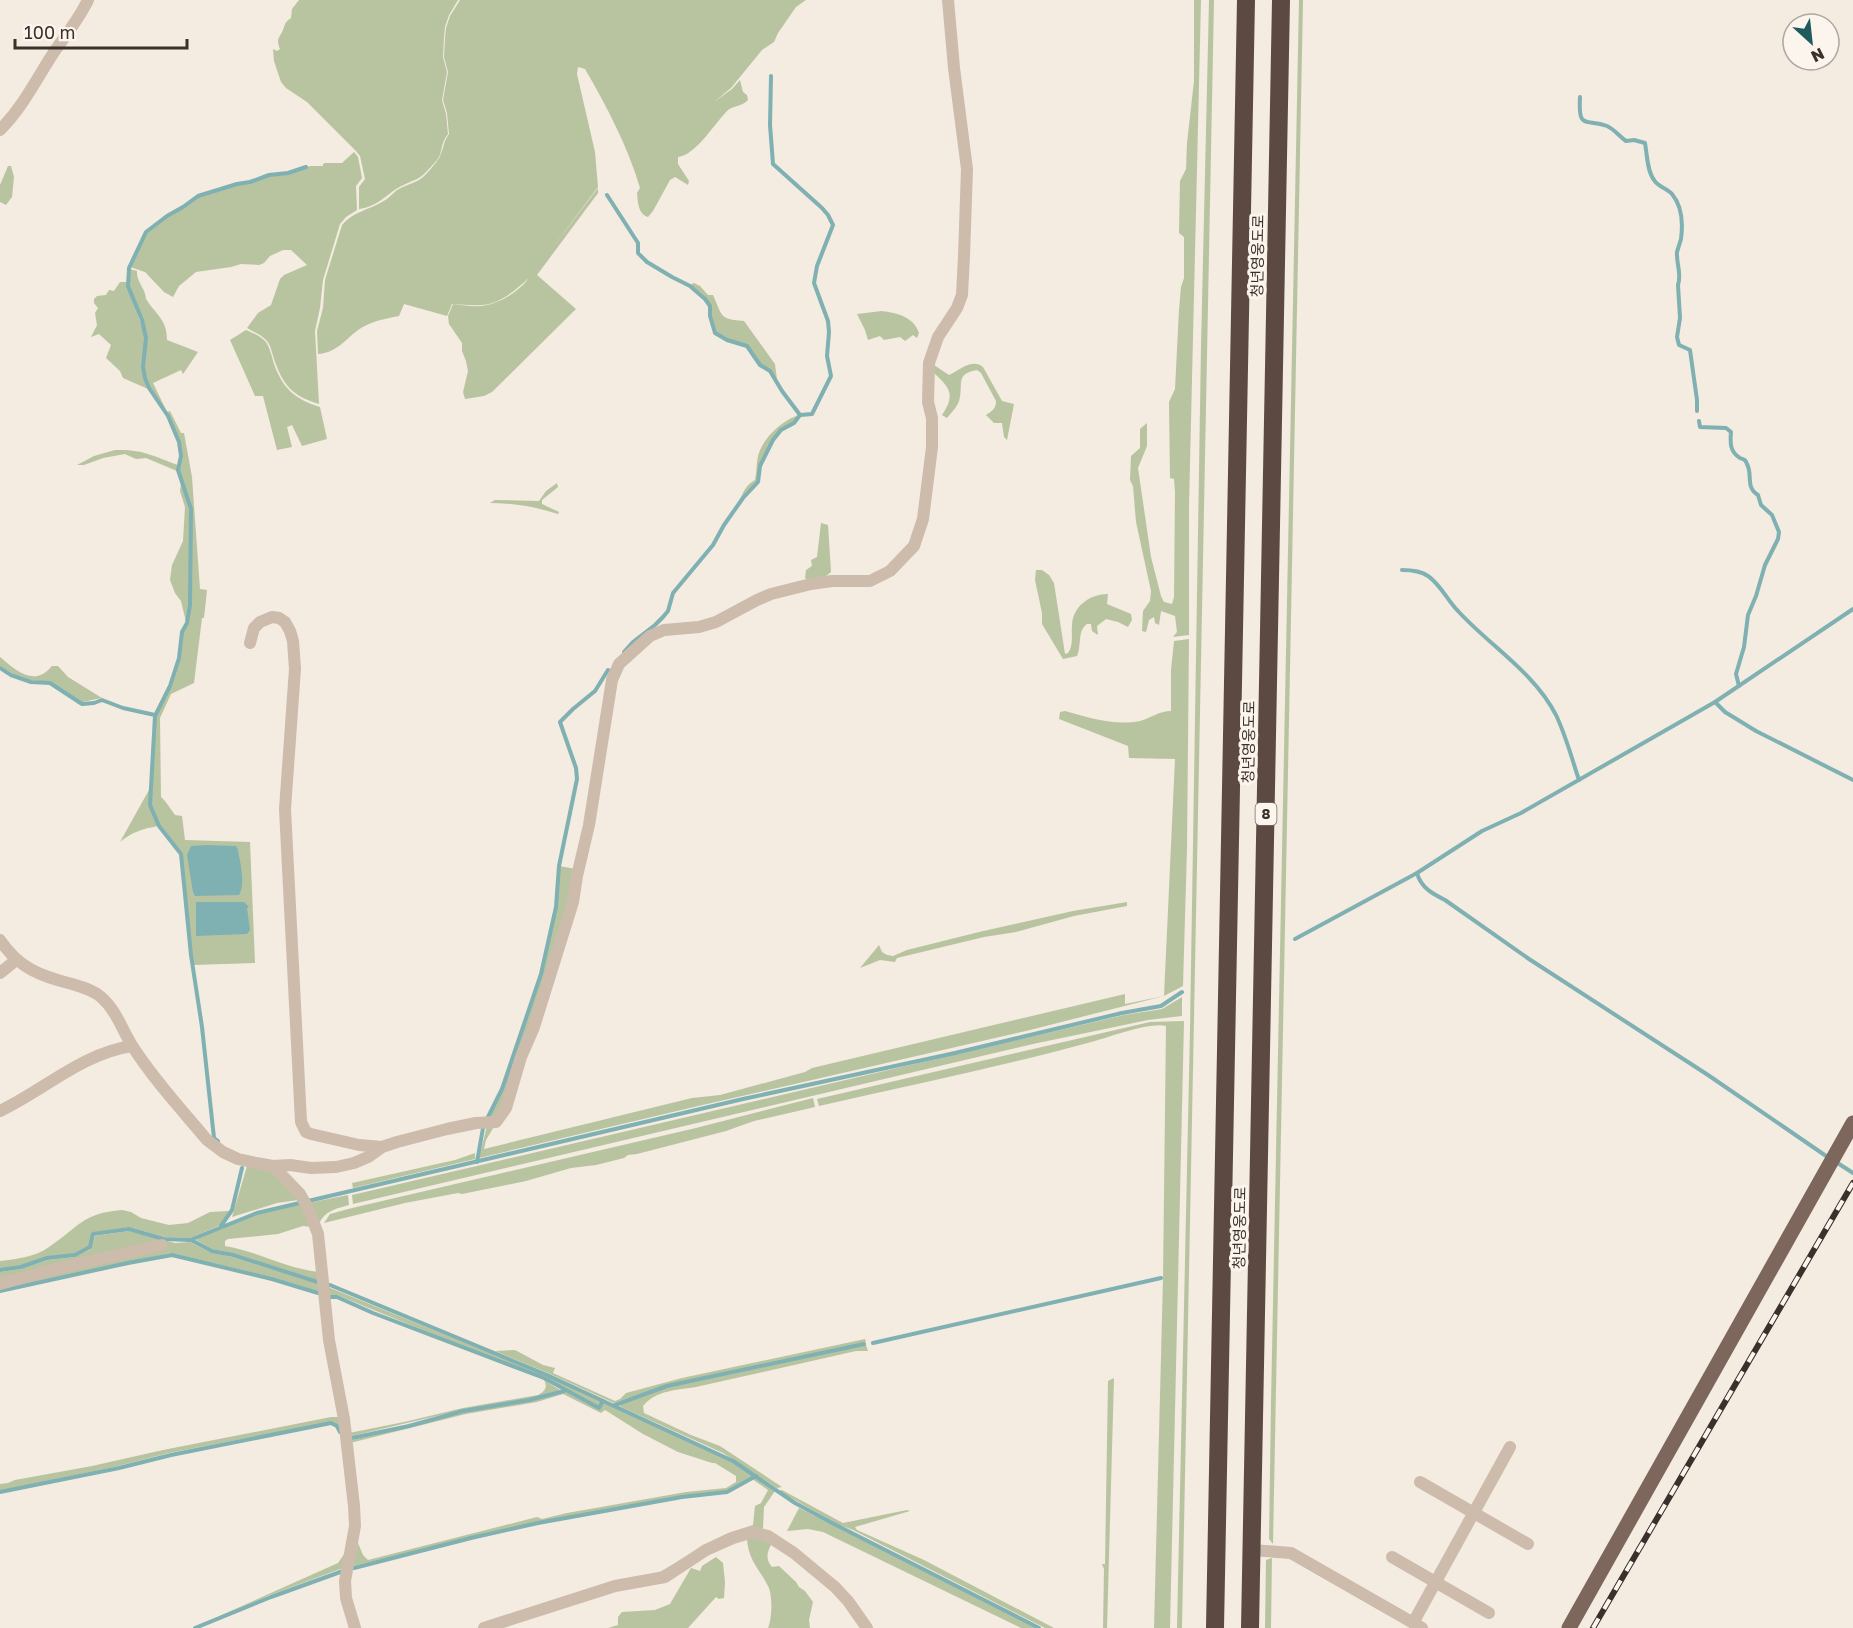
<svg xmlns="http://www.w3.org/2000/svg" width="1853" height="1628" font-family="'Golos Text','Noto Sans KR',sans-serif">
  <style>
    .green { fill: #b8c4a0 }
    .water { fill: #7fb0b2 }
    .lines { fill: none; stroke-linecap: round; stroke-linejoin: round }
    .stream { stroke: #7fb0b2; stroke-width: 4 }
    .street { stroke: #cdbbac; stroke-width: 12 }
    .primary { stroke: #7d675c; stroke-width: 15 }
    .highway { stroke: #5c4a42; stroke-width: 18 }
    .rail-casing { stroke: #3b302b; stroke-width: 6 }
    .rail { stroke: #fbf5ee; stroke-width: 4; stroke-dasharray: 11; stroke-linecap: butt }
    .labels { text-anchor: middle; stroke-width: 6; stroke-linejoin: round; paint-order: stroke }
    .shield { fill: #fbf5ee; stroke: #756b66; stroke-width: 1.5 }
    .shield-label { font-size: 14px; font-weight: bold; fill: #3b302b }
    .street-label { font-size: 15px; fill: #3b302b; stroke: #fbf5ee }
  </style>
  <rect width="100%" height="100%" fill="#f4ebe1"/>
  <!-- green -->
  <g class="green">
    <path d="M299,0H458L449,15L445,27L444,38L443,57L447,72L442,100L446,114L448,134C440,143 443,153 437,160C432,165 424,176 417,179C410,182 402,185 396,189C383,198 375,207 359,209V187L365,179L360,156L356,151L307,102L286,88L281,82L274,61L273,49L277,51L280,49C276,38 279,39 283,30C285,24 285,22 291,18L292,9Z"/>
    <path d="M460,0H806L796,7L778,33L774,42L762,50L731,88L714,102L732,89L740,80L743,92L747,95L748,100C742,107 733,105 727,111C714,124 696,155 678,157V164L689,181L688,185L675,177L670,180L653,211L648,217C638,214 638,202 637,193L640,188C628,147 607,107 585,69L578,67L577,74L595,152L598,187L550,251L598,188V193L537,275L576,309L492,392L484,396L465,399L463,392L468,371L466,361L462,351V343L449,324L448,316L453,304C462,305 473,307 481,306C500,304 518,292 529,278C515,290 501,304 481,305C472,306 461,304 452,304L447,316L404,304L399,316C384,319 371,321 358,330C345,340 336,353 318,354L317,331L323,308L325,280L342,225C353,212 368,210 382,202C388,199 392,194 397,190C404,186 411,184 419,180C423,179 439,160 440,156C444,148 443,142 449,134L447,113L443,100L448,72L444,57L445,38L446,28L450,16Z"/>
    <path d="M1194,0H1201L1189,506V635L1173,637L1177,632L1175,616L1161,611L1159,625L1155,623L1154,617L1149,620L1146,632L1142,631L1143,611L1150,601L1151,591L1136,522L1133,486L1130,480L1131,456L1140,448V429L1147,423V446L1138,468L1151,557L1161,596L1164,602L1172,604L1174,597L1175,492L1174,479L1170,478L1169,402L1175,389L1179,310L1181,287L1184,278V237L1179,233L1180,181L1186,169L1187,143L1194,81Z"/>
    <path d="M1209,0H1214L1182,1628H1177L1190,1030L1201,346Z"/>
    <path d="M1299,0H1303L1273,1544L1269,1539L1271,1403Z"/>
    <path d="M354,152L358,157L362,178L356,186L357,210L346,217L340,224L323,280L320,308L315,331L319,404C292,396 283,385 274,359C272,353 271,346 267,341C262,335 254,332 247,328L258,313L271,305L280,279L284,275L307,265L291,250H283L270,256L264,263L259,265L241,264L231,267L196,272L179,286L173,297L164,292L145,272L130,267L147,233L153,226L159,224L167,216L183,208L198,197L237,184L250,183L269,176L289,174L310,166H323V164L325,163H342Z"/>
    <path d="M8,166H11L14,177L12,197L6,205L0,202V185Z"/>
    <path d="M130,269L137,271C136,282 146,289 146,299C156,315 167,319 167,340L198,352L183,374L181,370L153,383L167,412L170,411L181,433H184L192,477L200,589L207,590L204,618H202L194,683L171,694L160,718L161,797L165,801L175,815L182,816L185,840L250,842L255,963L193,965L182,853L160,825L151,805L156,716L171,686L180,658L183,633L188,623L191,605V509L179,470L182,456L180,442L169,416L150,388L146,378L144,367L147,338L142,320L129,286Z"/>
    <path d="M120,282H127V286L143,329L145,338L142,367L144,378L148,389L123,378L120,371L106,358L111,345L99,334L91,337L97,325L95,313L98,308L94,303V299L97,296L106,295L109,290L114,291Z"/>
    <path d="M694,283L700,286L708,295H713C723,317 719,319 744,321L775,364L777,380C770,367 768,371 760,364C755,358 753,349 746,345C737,339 723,341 716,332C709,323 714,313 710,305C707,296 697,290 690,285Z"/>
    <path d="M882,311C897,313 914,317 919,333L917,338L913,335L905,341L900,337L884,340L880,336L868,340L865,330L857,314Z"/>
    <path d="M246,330C253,333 261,336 266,342C270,348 272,357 274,364C283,389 295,399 320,407L327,439L302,446L292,425L287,427L292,447L277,450L263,396H255L230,340Z"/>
    <path d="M931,363L949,375C960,370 972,358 983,367L1002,401L1014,404L1007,440L1004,437L1002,423H994L986,415C992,411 996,409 996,401L981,373L977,370C954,374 964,385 959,401C957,407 951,413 947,418L942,415C958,392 947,386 930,369Z"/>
    <path d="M799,415L793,422L781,430L773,440L763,456L759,466L757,481L739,503C742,493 746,485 755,480C757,472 756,464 758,456C762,439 782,420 799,415Z"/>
    <path d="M115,450C143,449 153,456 178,465L177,471L146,458L136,459L125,454L103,458L84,465H77L94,456Z"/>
    <path d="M557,483L558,487L542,500V504L559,512L558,514C536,507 513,503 490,503L495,500L539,501L546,491Z"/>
    <path d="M181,484L189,509L190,524L189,605L186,622L181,601L175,593L170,580L172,565L183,541L185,507L180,491Z"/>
    <path d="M821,523L828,525L831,572L820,581L810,582L805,578L806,570L812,566L811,560L817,557Z"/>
    <path d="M1036,570H1042L1049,575L1054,583L1065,654L1068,653C1074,645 1071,635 1072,625C1073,606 1090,594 1108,594L1107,604L1131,614L1132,620L1128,627L1118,622L1106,619L1097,626L1098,635L1092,631L1091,624H1087C1077,631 1082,645 1077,656L1063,659L1042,624V613L1035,580Z"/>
    <path d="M1189,639L1187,848L1183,986L1164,996L1030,1030L694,1107L479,1158L487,1126L495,1125L486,1140L484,1149L692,1098L720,1095L805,1072L812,1068L1125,994V1004L1164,996L1175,759L1129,758L1128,746L1059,719L1060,712L1065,711C1089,718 1115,726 1140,721C1151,718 1159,711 1171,711V670L1174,641Z"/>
    <path d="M0,657C16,670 34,688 52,666H58L68,677L102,698L82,702L50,682L31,680L12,673L0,666Z"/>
    <path d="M149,790V806L158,826C142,829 132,832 120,842Z"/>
    <path d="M559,866L576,869L571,901L499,1116L488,1119L502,1090L542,975L557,907Z"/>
    <path d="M1127,902V906L1074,916L1016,932L984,937L897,958L895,962L880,960L860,968L879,945L882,952L887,955L893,956L907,950L979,932L1073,911Z"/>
    <path d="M1182,997V1016L1148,1020L1033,1044L353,1204L352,1195L1124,1015L1162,1009Z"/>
    <path d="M1184,1021L1170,1628H1154L1163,1279L1166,1026C1151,1022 1112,1036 1095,1041C1004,1066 911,1085 819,1106L817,1099L1150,1022Z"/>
    <path d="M813,1098L815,1107L754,1121L726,1131L637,1154L628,1155L624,1158L596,1165L571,1168L526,1181L462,1194L458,1193L405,1203L324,1223L330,1214L352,1208L696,1128Z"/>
    <path d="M475,1153V1159L353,1188L352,1183L455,1160Z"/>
    <path d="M247,1166L269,1169L298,1200L277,1203L232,1217Z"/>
    <path d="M348,1195L349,1205C335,1209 324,1211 318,1226L308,1203Z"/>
    <path d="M300,1204L313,1227L303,1226L278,1234L228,1239L225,1241V1246C257,1251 287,1269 320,1272L321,1281L232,1253L212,1249L196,1240C221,1222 270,1211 300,1204Z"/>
    <path d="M122,1210L131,1212L141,1218L169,1225L188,1223L210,1212L229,1211L221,1225L190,1238L165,1237L129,1227L93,1233L89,1247L74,1254L47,1257L21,1266L0,1269V1261C17,1259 35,1257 49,1247C79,1227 82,1213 122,1210Z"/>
    <path d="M129,1231L175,1243L190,1242L210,1252L232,1257L321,1284V1292L272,1277L171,1253L0,1290V1272L21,1269L48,1260L75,1257L91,1249L95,1236Z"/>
    <path d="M328,1287L546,1376L601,1401L598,1407L544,1377L491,1358L337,1295H328Z"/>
    <path d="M865,1339L866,1342L666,1385L614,1403L548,1373L495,1351L515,1350L543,1365L555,1368L553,1373L615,1401L620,1399L626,1393L682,1378Z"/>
    <path d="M866,1345L868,1351H856L696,1387C678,1390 656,1390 643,1406L644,1413L691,1435L720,1446L782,1487L777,1488L723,1453L621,1407L620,1405L668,1387Z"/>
    <path d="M1114,1378L1107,1628H1103L1104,1569L1102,1564H1105L1108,1381Z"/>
    <path d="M544,1380L560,1390L528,1399L462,1410L352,1436L349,1435V1433L404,1422L463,1408L538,1395C545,1391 548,1387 544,1380Z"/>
    <path d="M564,1391L599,1409L603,1402L615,1406L732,1462L754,1476L726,1491L681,1497L538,1522L353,1566L358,1543L363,1555L368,1560L537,1517L542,1519L567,1513L686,1492L726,1488L736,1482V1476L715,1463H712L678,1452L643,1434L605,1410L601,1413L563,1394L537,1402L466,1414L350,1443L352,1440L410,1427L464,1412L539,1399Z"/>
    <path d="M331,1417H338L343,1434L338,1425L331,1422L169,1453L118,1466L0,1491V1484L8,1483L15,1480L92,1466L163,1450Z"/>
    <path d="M755,1477L775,1491L764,1507L763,1528L667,1573L660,1572L710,1542L728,1533L753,1525L755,1506L761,1503L768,1490L752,1479Z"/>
    <path d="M782,1490L843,1523L907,1510L910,1511L855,1527L857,1530L924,1560L1054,1628H1045L853,1530L837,1524L779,1491Z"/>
    <path d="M799,1508L1035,1628H1021L823,1532L808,1529L787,1531Z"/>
    <path d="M751,1537L772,1543C767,1552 765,1559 772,1567L779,1566L796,1582L799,1587L805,1591L813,1602L809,1620L810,1628H768C772,1619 773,1595 768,1586C759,1568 748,1560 747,1538Z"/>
    <path d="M347,1550L343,1568L270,1595L195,1627L338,1563Z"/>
    <path d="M716,1557L723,1563L725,1582L724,1598L719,1599L716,1597L688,1628H608L618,1625V1617L622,1612L655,1610L670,1604L691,1568L700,1571L702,1566Z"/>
    <path d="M1272,1558L1271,1628H1265L1266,1560Z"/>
  </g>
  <!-- water -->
  <g class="water">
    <path d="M207,845L236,846L238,850C240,863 246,883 239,895L195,896L193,892L187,855L191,846Z"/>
    <path d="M196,902H244L249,907L247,908L250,930L247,934L196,936Z"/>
  </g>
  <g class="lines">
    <!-- stream -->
    <g class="stream">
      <path d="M771,76L770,125L773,164L822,208L828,215L833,225L817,266L814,283L828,321L829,332L827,356L831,376L812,414L800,415"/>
      <path d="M1580,97C1578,131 1586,118 1607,126C1614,129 1619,136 1626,141L1634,140L1645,143C1647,154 1647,171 1654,180C1658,187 1667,188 1672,194C1682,206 1683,224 1681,239C1680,243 1678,248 1677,252C1676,263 1682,274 1678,285L1680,318L1677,337L1679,345L1690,350L1697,400V411"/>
      <path d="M607,195L638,243V253L647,262L672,277L690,286L705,299L710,306V316L715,333L727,340L747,346L760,365L770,371L782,391L800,415L794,423L781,430L773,440L760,466L758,482L743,498L724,525L713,545L673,593L668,611L663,617L655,625L633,642L624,652"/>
      <path d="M1699,421L1700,427L1726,428L1731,432C1730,443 1730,452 1740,458C1745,460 1745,459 1747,464C1753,475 1745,487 1758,495L1761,505L1772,515L1779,532L1778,539L1765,565L1756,596L1748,615L1744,647L1736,674L1739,686"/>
      <path d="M1402,570C1410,570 1421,571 1428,576C1440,584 1448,601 1458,611C1490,646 1534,672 1556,715C1566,736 1572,759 1579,780"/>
      <path d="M0,668L11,675L31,682L50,683L82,704L94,703L102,700L123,708L155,715"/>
      <path d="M1715,702L1725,712L1756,731L1853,780"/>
      <path d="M1417,873C1421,888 1433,894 1445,900L1529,959L1708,1075L1829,1158"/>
      <path d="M1295,939L1417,873L1482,831L1521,813L1715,702L1853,609"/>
      <path d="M487,1119L502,1089L541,974L556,907L559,866L577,779L576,768L560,722L573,709L595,691L608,670"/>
      <path d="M218,1141L214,1138L202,1027L191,955L181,854L159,826L150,805L155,716L170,686L179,658L182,632L187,623L190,605L191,509L178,470L181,456L179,442L168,416L149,388L145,378L143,367L146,338L142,320L128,286L129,268L146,232L167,216L183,207L198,196L237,184L250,182L269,175L288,173L306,167"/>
      <path d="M477,1162L483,1128"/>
      <path d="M1836,1162L1853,1173"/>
      <path d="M221,1226L232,1210L242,1168"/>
      <path d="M191,1240L212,1251L233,1255L318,1282"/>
      <path d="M0,1270L21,1267L47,1258L75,1255L90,1247L93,1234L129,1229L164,1239L190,1240L257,1213L743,1099L955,1053L1122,1013L1161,1006L1182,992"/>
      <path d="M330,1285L547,1375L733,1461L795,1503L832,1523L1039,1628"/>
      <path d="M0,1291L128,1263L172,1255L272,1279L318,1293"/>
      <path d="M330,1297H337L373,1313L544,1378L599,1408L603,1401"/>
      <path d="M873,1343L1161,1278"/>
      <path d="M615,1405L667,1386L864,1344"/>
      <path d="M352,1438L409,1426L463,1411L529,1400L564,1391"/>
      <path d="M0,1492L119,1468L171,1455L331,1423L337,1426L340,1432"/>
      <path d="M354,1568L471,1538L538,1523L682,1497L727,1492L756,1476"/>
      <path d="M195,1628L271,1597L343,1571"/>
    </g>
    <!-- street -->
    <g class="street">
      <path d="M0,130C23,107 37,78 54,52C66,35 79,19 88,0"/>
      <path d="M250,643L254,628L260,622L272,617L279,618L285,622L290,631L293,641L295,669L285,809L301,1122L306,1132L311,1134L359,1145L382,1147"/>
      <path d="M0,940C19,968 40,976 72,984C82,987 93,990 101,997C117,1011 122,1030 133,1047C154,1080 182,1110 207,1140L223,1152L238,1159L256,1163L273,1166L290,1165L311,1168L336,1167L354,1163L368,1157L382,1147L397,1142L447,1129L476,1123L496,1122L506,1108L521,1057L534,1027L573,902L577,876L589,825L612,680L619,664L650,636L664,630L699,627L716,622L757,600L771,594L811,584L832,581H870L890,571L914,546L923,519L932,447V418L928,402L929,363L938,337L957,308L962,295L964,256L967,169L954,68L948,0"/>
      <path d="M0,973L16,960"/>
      <path d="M0,1111C44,1090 83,1053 132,1046"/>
      <path d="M273,1166L300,1194L308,1208L318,1234L329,1340L344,1419L354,1506L355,1526L345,1581L346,1598L355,1628"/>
      <path d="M0,1284L64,1267L162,1245"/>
      <path d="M1420,1482L1528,1544"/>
      <path d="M1252,1550L1291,1553L1422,1628"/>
      <path d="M1392,1557L1489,1613"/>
      <path d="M1413,1623L1510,1447"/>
      <path d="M484,1628L615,1586L665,1577L706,1550L733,1538L753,1532L768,1536L794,1553L835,1587L848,1601L867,1628"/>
    </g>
    <!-- primary -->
    <path class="primary" d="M1569,1628L1853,1123"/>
    <!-- highway -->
    <g class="highway">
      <path d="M1215,1628L1246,0"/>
      <path d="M1250,1628L1281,0"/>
    </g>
    <!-- rail casing -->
    <g class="rail-casing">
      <path id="rail" d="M1593,1628L1853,1183"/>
    </g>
    <!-- rail -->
    <use href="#rail" class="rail"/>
  </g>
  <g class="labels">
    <!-- shield labels -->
    <rect class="shield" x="1255.5" y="803" width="21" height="22" rx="4.5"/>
    <g class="shield-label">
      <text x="1266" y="819">8</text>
    </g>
    <!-- street labels -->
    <g class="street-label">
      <text transform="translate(1258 256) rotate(-89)" y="5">청년영웅도로</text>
      <text transform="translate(1249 742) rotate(-89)" y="5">청년영웅도로</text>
      <text transform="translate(1240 1228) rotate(-89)" y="5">청년영웅도로</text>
    </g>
  </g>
  <!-- north arrow -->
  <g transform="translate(1811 42) rotate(153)"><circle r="28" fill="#fbf5ee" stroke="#aea6a0" stroke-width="1.5"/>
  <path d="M0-4.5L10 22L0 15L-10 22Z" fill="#1f5a5e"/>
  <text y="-9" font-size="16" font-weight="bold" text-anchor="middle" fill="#3b302b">N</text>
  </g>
  <!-- scale -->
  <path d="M15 39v9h172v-9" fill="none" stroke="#3b302b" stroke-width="3"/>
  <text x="24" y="39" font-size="18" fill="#3b302b" stroke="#fbf5ee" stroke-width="4.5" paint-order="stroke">100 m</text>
</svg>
